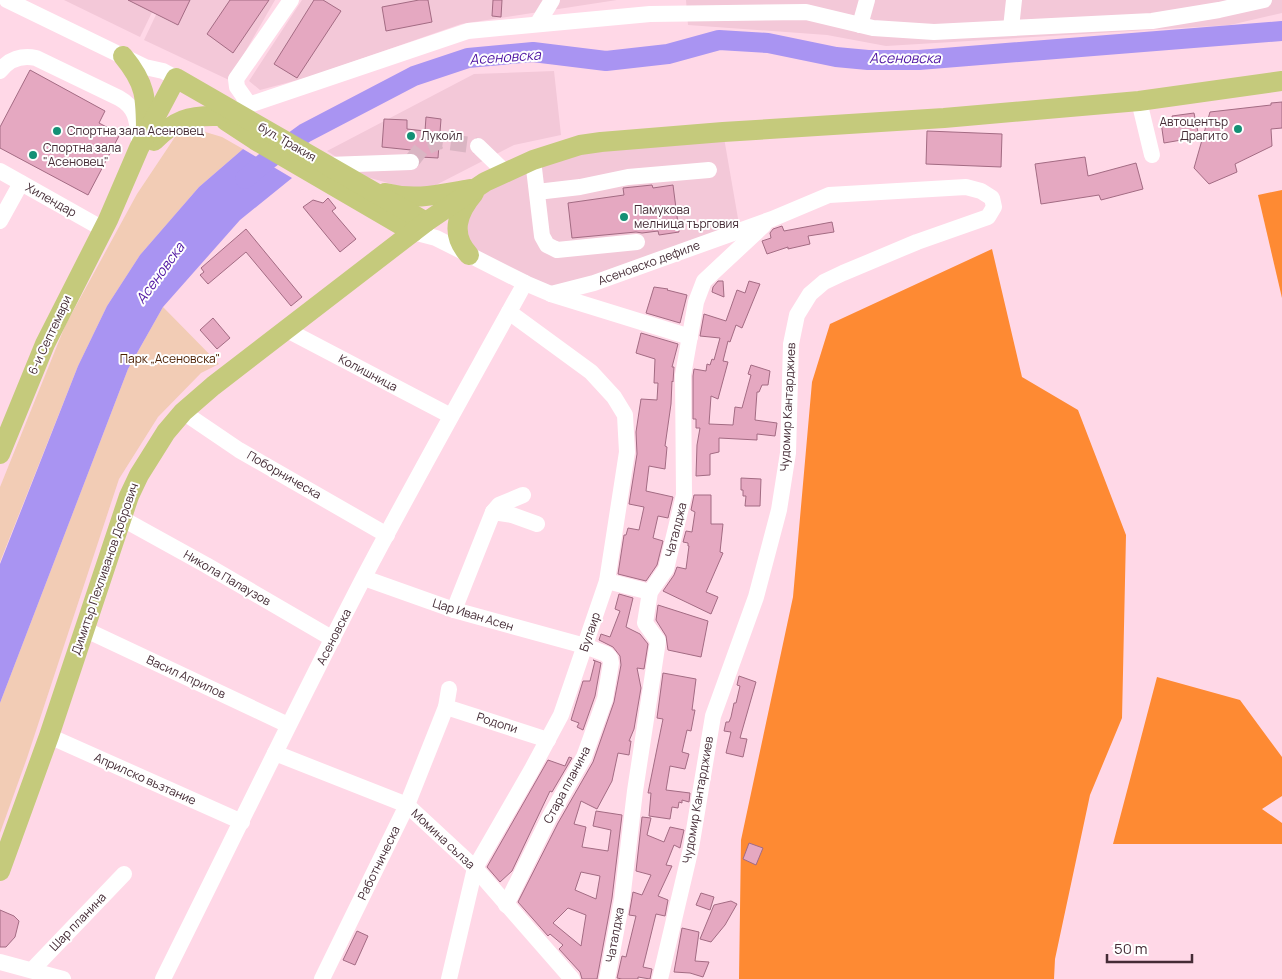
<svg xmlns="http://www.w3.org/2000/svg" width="1282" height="979" font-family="Manrope,sans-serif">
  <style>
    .built { fill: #f3c8d8 }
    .green { fill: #f2ccb5 }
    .forest { fill: #fe8a33 }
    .water { fill: #a994f2 }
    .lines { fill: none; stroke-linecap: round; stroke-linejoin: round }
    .river { stroke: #a994f2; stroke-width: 20 }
    .building { fill: #e5a8c1; stroke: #a36b83; fill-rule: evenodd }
    .minor-tunnel { stroke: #dab5c3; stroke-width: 16; stroke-dasharray: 16 8; stroke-linecap: butt }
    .minor { stroke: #fff; stroke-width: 16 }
    .major { stroke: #c5ca7c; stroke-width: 20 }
    .poi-dot { fill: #149075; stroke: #fff; stroke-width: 2 }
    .labels { text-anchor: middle; stroke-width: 4; stroke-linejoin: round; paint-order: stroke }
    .poi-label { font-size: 12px; fill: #442b35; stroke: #fff; text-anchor: start }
    .street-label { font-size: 12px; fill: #442b35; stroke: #fff }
    .park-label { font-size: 12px; fill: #4b1f00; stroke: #fff }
    .water-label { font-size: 14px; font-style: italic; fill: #4f15a2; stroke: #fff }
  </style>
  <rect width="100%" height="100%" fill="#ffd8e7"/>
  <!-- built -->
  <g class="built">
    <path d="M64,0H158L140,37Z"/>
    <path d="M163,0H275L229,80L144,40Z"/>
    <path d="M302,0H617L461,24L309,77L260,90L249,81Z"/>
    <path d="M686,0H1282V13L1230,25L886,46L827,35L688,25Z"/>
    <path d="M554,71L561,135L514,145L432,187L409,189L367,177L327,151L474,74Z"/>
    <path d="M723,132L740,230L551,294L469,255L461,210L533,160Z"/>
  </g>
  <!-- green -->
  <g class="green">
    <path d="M192,128L222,137L243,149L199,187L140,255L107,306L78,366L0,562V487L65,326L137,194L177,134Z"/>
    <path d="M163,307L219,364L201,373L158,417L119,479L27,758L0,833V703L128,369Z"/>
  </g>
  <!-- forest -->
  <g class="forest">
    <path d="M1282,190V298L1258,195Z"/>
    <path d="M992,249L1022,377L1078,410L1126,535L1122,718L1090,795L1055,959L1054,979H739L741,840L793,597L812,382L830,324Z"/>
    <path d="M1157,677L1240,700L1282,757V796L1262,809L1282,823V844H1113Z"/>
  </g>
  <!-- water -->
  <path class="water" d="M243,149L292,178L240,220L163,307L128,369L0,703V564L78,366L107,306L140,255L199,187Z"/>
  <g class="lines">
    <!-- river -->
    <path class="river" d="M245,179L265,162L305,133L414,76L468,58L533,52L606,61L668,54L719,40L768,43L836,57L868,60H919L1282,31"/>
  </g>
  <!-- building -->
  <g class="building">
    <path d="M128,0H190L178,25Z"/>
    <path d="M230,0H269L233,53L207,34Z"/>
    <path d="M314,0H323L341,11L297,78L274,64Z"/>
    <path d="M419,0H428L432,22L386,31L382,7Z"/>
    <path d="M493,0H502L501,17L492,16Z"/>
    <path d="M30,70L105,111L99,123L120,134L88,195L0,148V127Z"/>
    <path d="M1282,102V128L1271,129L1272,146L1235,164L1237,172L1209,184L1194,168L1210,112L1271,105V103Z"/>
    <path d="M1194,113L1199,137L1164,143L1161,122L1173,120L1172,116Z"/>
    <path d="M426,117L441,119L438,158L420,157L421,151L382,147L384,119L407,120V129L425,131Z"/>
    <path d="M927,131L1002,134L1001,167L926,164Z"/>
    <path d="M1085,157L1088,176L1136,163L1143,189L1101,200L1099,195L1041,204L1035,164Z"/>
    <path d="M652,185L653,188L673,185L679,232L659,235L658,231L642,233L636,232L572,238L568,203L624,195L623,188Z"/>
    <path d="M328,198L336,208L332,211L356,239L340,252L303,207L313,200L323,203Z"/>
    <path d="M832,222L834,232L808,236L810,244L788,249V247L767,254L762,241L771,238L770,233L773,229L782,226L784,231Z"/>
    <path d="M246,229L302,297L291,306L246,252L208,284L200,275L204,272L201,268Z"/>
    <path d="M718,281H723L724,297L712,292L713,287Z"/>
    <path d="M749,281L760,284L742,328L736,325L730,342L728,341L723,361L728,362L718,399L711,396L709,424L733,425L735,407L742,408L751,375L748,374L751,365L770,371L768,385H762L759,392H757L755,420L777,423L775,436L757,434V440L719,438V452L710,454V475L696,476L697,445L700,428H696V419H693V376L694,369L706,371L707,364L710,365L712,359L714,360L720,338L700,336L704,314L726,321L737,290L745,293Z"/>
    <path d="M654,287L668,289L667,290L687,295L680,323L646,313Z"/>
    <path d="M213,318L230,338L217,349L200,330Z"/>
    <path d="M641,333L678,344L672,367H674L673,382L672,381L671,404L665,446L667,447L665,469L649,466L646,491L673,497L668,518L658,516L653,538L663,541L657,565L646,581L618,574L624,535H626L628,528L639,530L644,507L629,504L637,454L636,432L641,399L657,400L658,383H654L655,359L636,353Z"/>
    <path d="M741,478L761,479L760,506H745L746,496H743V490H741Z"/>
    <path d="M694,495H711V524H723L720,552L723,553L706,592L718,597L711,614L663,591L674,575L677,567L686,569L689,546H688V543L683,542L686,531L692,532L695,512L691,510Z"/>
    <path d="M619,594L633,598L626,627L640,634L648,644L644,669L637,668L641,688L634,729L629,741H631L629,755L618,753L612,781L597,809L581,801L574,824L586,827L582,847L608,851L611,830L593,826L596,811L622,815L612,898L597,979H582L580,972L559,949L563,945L550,934L548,936L518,902L558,823L593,762L614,702L621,665L620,656L613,647L599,640L601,634L610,637L620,611L615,609ZM581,872L600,876L596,899L575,890ZM568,908L586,915L581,946L553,923Z"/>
    <path d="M658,605L708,621L701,657L668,650L666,636L656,620Z"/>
    <path d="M593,660L601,663L595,696L583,730L577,727L579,723L571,720L583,681H590L595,661Z"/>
    <path d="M663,673L696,679L692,710H695L691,731L687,730L682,752L689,754L685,769L670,766L666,790L690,793L689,802L682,800V803L679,802L678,808L672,807L670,819L649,816L651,793H648L663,719L657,718Z"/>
    <path d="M739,676L756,682L740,738L747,739L743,757L726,753L731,732L724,731L726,722H729L731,717L734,703H736L740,686L737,685Z"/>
    <path d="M569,757L572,758L552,792L550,791L512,871L500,882L487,867L548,760L565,766Z"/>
    <path d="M642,817L651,818L647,835L664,842L670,827L684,830L680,848L674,845L666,865L672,866L658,896L668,900L665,916L656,914L643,967L652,969L650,979L638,977V979H622L617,978L622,956L626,957L636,916L629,915L633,892L642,895L651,875L636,871Z"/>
    <path d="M749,843L763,848L756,865L743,859Z"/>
    <path d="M701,893L714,897L710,910L696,905Z"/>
    <path d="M731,901L737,904L725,925L711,942L700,939L714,905Z"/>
    <path d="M0,910L14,916L19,921L15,937L6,947H0Z"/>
    <path d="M682,928L699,932L695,961L709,962L703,977L690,973L674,972Z"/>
    <path d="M357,931L368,936L355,965L343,960Z"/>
  </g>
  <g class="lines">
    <!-- minor-tunnel -->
    <path class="minor-tunnel" d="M411,162L421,149L440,141L478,146"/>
    <!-- minor -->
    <g class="minor">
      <path d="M7,0L145,67L163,71L176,78"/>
      <path d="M538,23L552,0"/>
      <path d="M860,25L867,0"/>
      <path d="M1011,28L1014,0"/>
      <path d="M0,71C9,59 22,55 36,58L119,98C137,108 137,121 139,140"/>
      <path d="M1139,101L1152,155"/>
      <path d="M249,104L237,87L236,79L291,0"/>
      <path d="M225,113L468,31L650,14L806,12L873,28L934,32L1152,21L1219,10L1264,0"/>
      <path d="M478,146L505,172"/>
      <path d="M533,160L542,236L547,245L557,250L637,242"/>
      <path d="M328,165L411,162"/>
      <path d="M0,171L103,229"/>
      <path d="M537,192L580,187L628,177L709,170"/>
      <path d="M0,221L21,183"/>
      <path d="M413,232L436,238L525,283L551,294L690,337"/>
      <path d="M551,294L594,283L772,219L829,195L966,187L981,191L992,198L994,207L988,217L917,242L843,273L824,282L810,294L797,315L791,344L788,453L779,510L756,597L713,716L691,848L660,979"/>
      <path d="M285,329L451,416"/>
      <path d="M183,412L239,450L387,535"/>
      <path d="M493,512L512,515L537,524"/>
      <path d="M121,518L206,565L333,639"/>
      <path d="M364,578L454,610L585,646L606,654L610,658L611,663L605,699L584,757L549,818L506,905"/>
      <path d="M607,581L650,592"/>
      <path d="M454,610L493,512L499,505L523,495"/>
      <path d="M84,629L288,725"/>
      <path d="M446,707L548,740"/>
      <path d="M49,736L242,822"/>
      <path d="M275,753L407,805L475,868L572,979"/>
      <path d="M0,962L63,979"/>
      <path d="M32,970L124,874"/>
      <path d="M163,979C230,845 295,710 364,577C416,478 471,381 525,283"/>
      <path d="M322,979L407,805L446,707L449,689"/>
      <path d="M449,979L475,868L532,769L561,715L607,581L627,452L625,415L614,397L591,372L509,312"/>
      <path d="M607,979L622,900L635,791L658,641L645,623L650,592L666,569L684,495L683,375L696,302L704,281L764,225"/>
    </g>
    <!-- major -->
    <g class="major">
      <path d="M123,56C146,84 146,97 146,133"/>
      <path d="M226,121L255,140L413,232"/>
      <path d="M154,141C175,120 188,115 219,116"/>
      <path d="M385,193C416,201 440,194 470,189"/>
      <path d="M469,255C450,234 457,213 474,193"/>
      <path d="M0,454L45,344L108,220L139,148L176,78L426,222"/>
      <path d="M0,871L49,736L129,496L139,475L166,432L183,412L213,386L426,222L485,182L533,160L580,145L601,142L723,132L944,118L1139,101L1282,81"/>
    </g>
  </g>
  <!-- markers -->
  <g class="poi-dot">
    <circle cx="1238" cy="129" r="5"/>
    <circle cx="57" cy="131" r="5"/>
    <circle cx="411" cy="136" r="5"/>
    <circle cx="33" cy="155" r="5"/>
    <circle cx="624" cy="217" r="5"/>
  </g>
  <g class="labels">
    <!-- poi labels -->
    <g class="poi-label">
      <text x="1228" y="126" text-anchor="end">Автоцентър<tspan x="1228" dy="14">Драгито</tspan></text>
      <text x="67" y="135">Спортна зала Асеновец</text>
      <text x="421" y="140">Лукойл</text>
      <text x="43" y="152">Спортна зала<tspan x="43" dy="14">"Асеновец"</tspan></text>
      <text x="634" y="214">Памукова<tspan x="634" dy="14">мелница търговия</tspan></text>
    </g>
    <!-- street labels -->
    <g class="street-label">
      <text transform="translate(287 142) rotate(30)" y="4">бул. Тракия</text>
      <text transform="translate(51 200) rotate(29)" y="4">Хилендар</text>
      <text transform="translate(649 263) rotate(-20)" y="4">Асеновско дефиле</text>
      <text transform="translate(50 335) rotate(-65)" y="4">6-и Септември</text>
      <text transform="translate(368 373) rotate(28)" y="4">Колишница</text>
      <text transform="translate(788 407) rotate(-87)" y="4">Чудомир Кантарджиев</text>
      <text transform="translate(284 475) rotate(30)" y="4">Поборническа</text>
      <text transform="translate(676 530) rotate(-76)" y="4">Чаталджа</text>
      <text transform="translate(105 569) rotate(-71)" y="4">Димитър Пехливанов Добрович</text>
      <text transform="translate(227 578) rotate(30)" y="4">Никола Палаузов</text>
      <text transform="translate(473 615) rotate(17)" y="4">Цар Иван Асен</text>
      <text transform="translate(590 632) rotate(-71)" y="4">Булаир</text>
      <text transform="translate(334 637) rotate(-63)" y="4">Асеновска</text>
      <text transform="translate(186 677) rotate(25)" y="4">Васил Априлов</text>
      <text transform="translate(497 723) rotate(18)" y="4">Родопи</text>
      <text transform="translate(145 779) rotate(24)" y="4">Априлско възтание</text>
      <text transform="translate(567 785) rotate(-62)" y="4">Стара планина</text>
      <text transform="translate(698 800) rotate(-80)" y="4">Чудомир Кантарджиев</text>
      <text transform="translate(443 839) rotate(43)" y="4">Момина сълза</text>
      <text transform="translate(379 863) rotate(-64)" y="4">Работническа</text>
      <text transform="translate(78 922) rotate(-46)" y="4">Шар планина</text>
      <text transform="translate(615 935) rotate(-80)" y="4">Чаталджа</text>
    </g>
    <!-- park labels -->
    <g class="park-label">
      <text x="170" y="363">Парк „Асеновска"</text>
    </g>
    <!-- water labels -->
    <g class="water-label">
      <text transform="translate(505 57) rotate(-4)" y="5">Асеновска</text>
      <text x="905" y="63">Асеновска</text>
      <text transform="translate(160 273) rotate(-54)" y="5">Асеновска</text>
    </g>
  </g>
  <!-- scale -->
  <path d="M1107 954v8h85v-8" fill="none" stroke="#442b35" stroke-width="2.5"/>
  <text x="1114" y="954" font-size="15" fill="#442b35" stroke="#ffffff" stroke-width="4" paint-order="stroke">50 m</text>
</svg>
